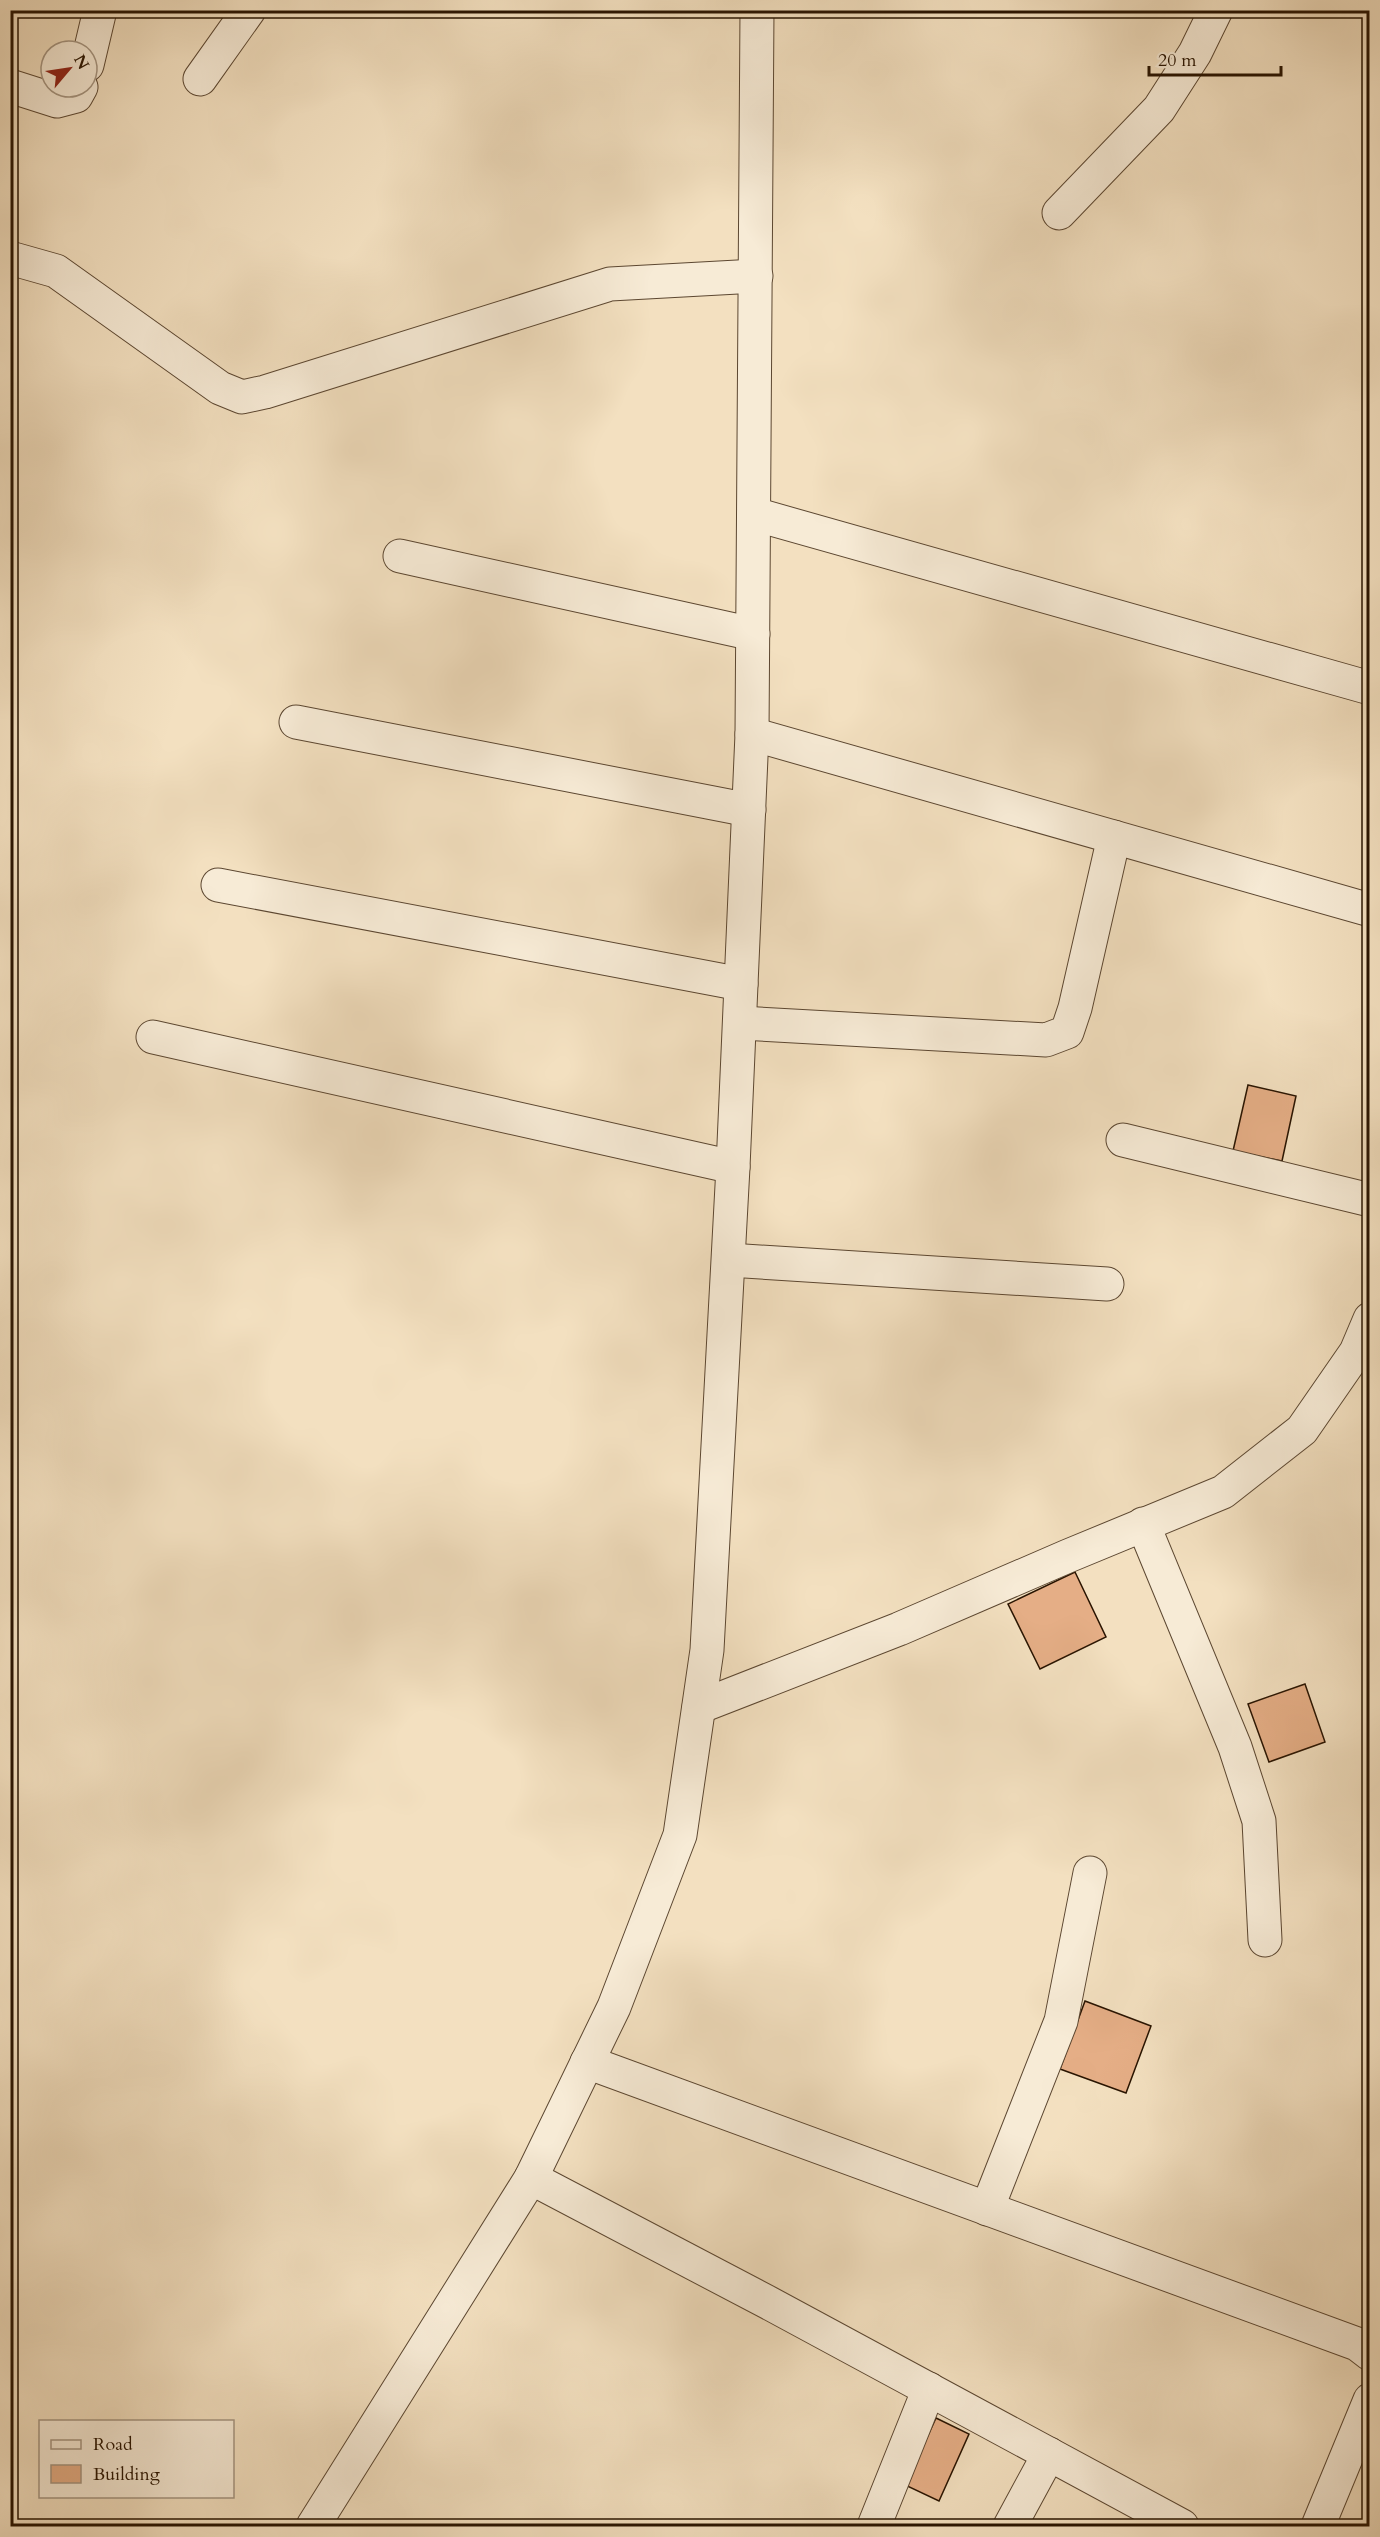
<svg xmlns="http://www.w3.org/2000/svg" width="1380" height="2537" font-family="Cardo,serif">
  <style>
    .building { fill: #e5ae86; stroke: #291401; stroke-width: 1.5 }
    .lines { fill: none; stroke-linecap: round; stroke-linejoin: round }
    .minor-casing { stroke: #5c4731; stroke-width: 35 }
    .minor { stroke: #f7ebd6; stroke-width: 33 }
  </style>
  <rect width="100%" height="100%" fill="#f3e0c0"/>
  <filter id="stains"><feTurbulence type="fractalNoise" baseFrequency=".00333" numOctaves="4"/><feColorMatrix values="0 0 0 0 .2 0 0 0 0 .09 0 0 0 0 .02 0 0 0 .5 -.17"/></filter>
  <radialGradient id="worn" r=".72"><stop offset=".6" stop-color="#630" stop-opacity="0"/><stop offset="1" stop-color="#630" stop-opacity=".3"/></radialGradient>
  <!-- building -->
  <g class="building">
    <path d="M1248,1085L1296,1096L1282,1161L1233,1151Z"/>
    <path d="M1075,1572L1106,1637L1040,1669L1008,1604Z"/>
    <path d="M1305,1684L1325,1742L1269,1762L1248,1704Z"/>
    <path d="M1085,2001L1151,2026L1126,2093L1060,2069Z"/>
    <path d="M936,2418L969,2434L939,2501L905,2485Z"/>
  </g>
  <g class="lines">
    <!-- minor casing -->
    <g class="minor-casing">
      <g id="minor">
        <path d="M87,65L100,10"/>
        <path d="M200,79L249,10"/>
        <path d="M10,86L57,101L76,96L81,87"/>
        <path d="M1059,213L1159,109L1195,53L1216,10"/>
        <path d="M10,258L56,271L220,388L242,397L265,392L610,284L756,276"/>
        <path d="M754,514L1370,688"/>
        <path d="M400,556L753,634"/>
        <path d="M296,722L749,810"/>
        <path d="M752,734L1370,910"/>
        <path d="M218,885L741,984"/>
        <path d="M740,1023L1046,1040L1067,1032L1075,1008L1114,837"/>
        <path d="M153,1037L733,1167"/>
        <path d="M1123,1140L1370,1200"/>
        <path d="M729,1260L1107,1284"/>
        <path d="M1143,1524L1235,1747L1259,1821L1265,1940"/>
        <path d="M699,1707L899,1629L1068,1556L1223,1492L1302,1430L1356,1352L1370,1319"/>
        <path d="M587,2062L1357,2344L1370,2354"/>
        <path d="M531,2178L769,2303L1182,2526"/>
        <path d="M987,2209L1061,2021L1090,1873"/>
        <path d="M313,2526L531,2178L614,2007L680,1835L707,1650L733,1167L752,734L757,10"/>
        <path d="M874,2526L929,2389"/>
        <path d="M1010,2526L1049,2454"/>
        <path d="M1318,2526L1370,2400"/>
      </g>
    </g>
    <!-- minor -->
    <use href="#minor" class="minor"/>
  </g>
  <!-- margin -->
  <rect width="1380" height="2537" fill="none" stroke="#f3e0c0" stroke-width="36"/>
  <rect x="12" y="12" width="1356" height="2513" fill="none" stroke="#291401" stroke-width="3"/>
  <rect x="18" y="18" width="1344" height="2501" fill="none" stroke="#291401" stroke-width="1.5"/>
  <!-- legend -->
  <rect x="39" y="2420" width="195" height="78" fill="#f7ebd6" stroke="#a59581" stroke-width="1.5"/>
  <rect x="51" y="2440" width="30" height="9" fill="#f7ebd6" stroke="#a59581" stroke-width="1.5"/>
  <text x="93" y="2450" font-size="18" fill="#291401">Road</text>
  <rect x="51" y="2465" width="30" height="18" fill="#e5ae86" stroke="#a59581" stroke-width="1.5"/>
  <text x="93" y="2480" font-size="18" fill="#291401">Building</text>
  <!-- north arrow -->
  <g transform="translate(69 69) rotate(61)"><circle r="28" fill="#f7ebd6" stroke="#a59581" stroke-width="1.5"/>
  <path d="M0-4.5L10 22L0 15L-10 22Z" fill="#8f2418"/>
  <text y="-9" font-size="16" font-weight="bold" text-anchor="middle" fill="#291401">N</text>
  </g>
  <!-- scale -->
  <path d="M1149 66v9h132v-9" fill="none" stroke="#291401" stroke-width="3"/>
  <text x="1158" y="66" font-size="18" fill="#291401" stroke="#f7ebd6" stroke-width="4.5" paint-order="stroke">20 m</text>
  <rect width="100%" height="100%" filter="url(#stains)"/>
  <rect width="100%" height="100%" fill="url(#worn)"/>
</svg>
